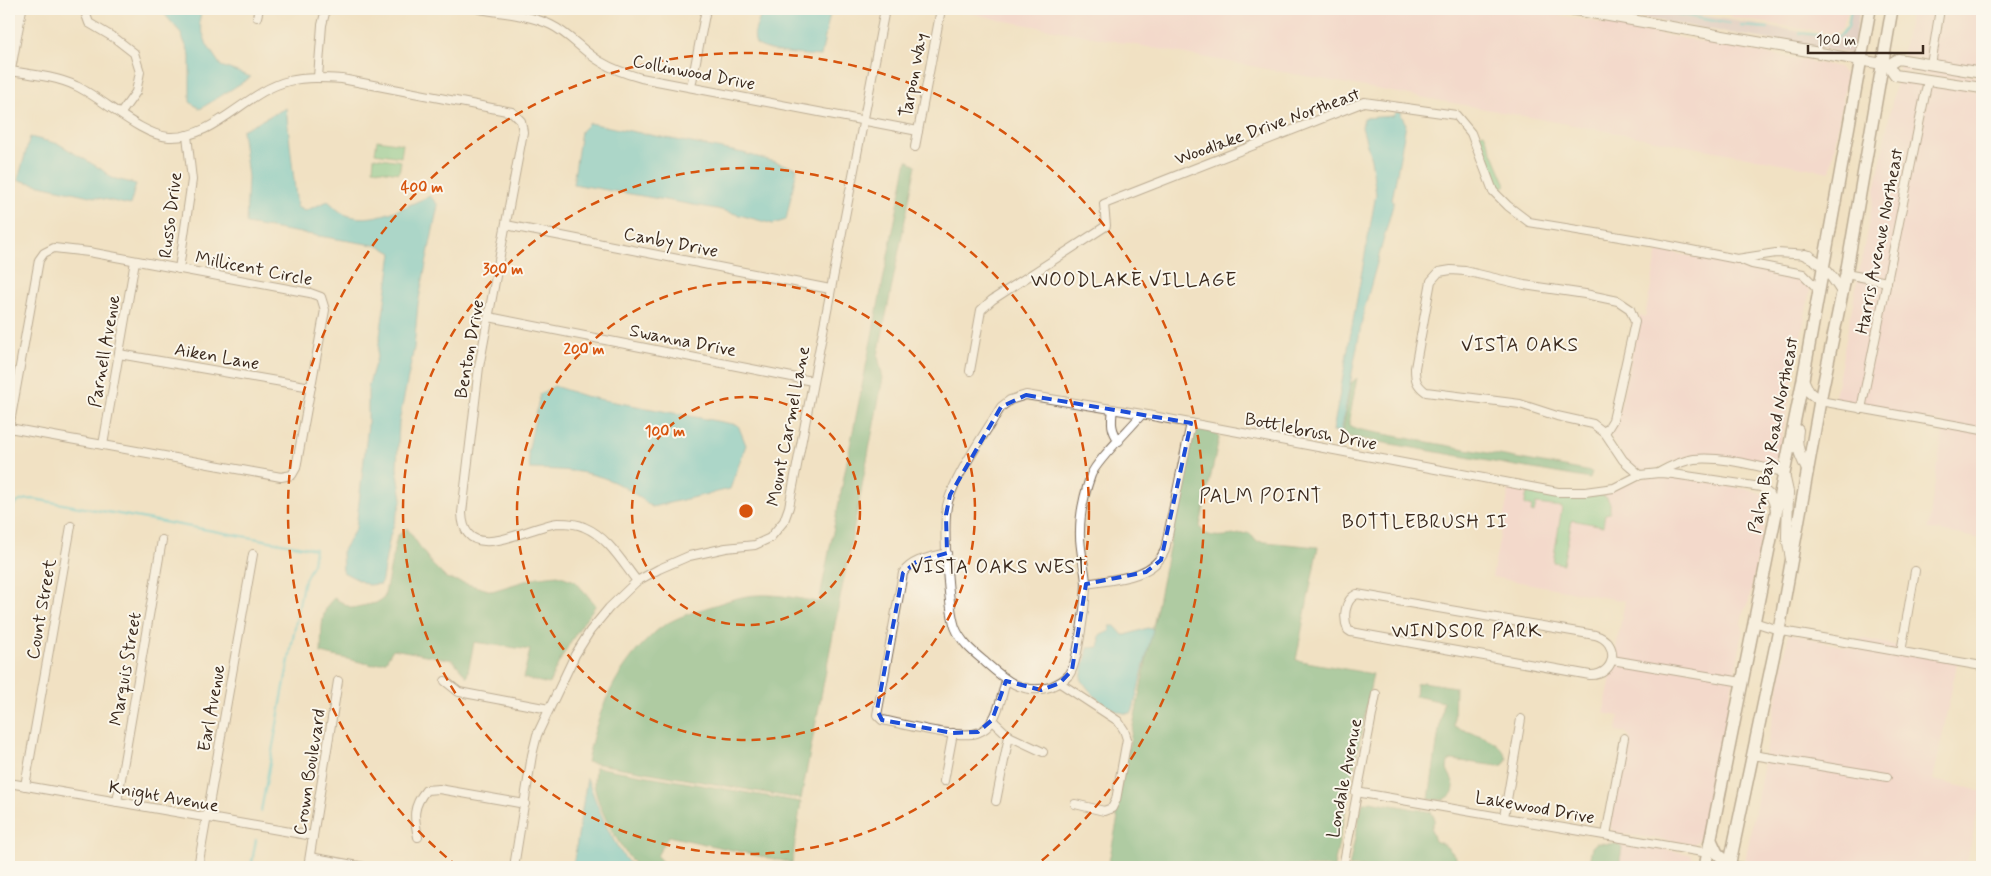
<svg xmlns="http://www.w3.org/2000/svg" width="1991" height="876" font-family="Mynerve,sans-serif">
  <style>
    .built { fill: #f7cfd5 }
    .industrial { fill: #d2bdc8 }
    .green { fill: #74cb90; stroke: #587a57 }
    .forest { fill: #5faf7a; stroke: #4d6c4c }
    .water { fill: #5ac8ce; stroke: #4a7976 }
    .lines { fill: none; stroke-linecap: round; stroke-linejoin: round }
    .stream { stroke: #5ac8ce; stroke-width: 2.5 }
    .minor-casing { stroke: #7b6a58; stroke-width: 10 }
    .tertiary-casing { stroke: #7b6a58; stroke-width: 12 }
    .secondary-casing { stroke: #7b6a58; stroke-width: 14 }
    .minor { stroke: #fff; stroke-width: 8 }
    .tertiary { stroke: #fff; stroke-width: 10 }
    .secondary { stroke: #fff; stroke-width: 11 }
    .marked { fill: none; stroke: #1d4ed8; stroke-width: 4; stroke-dasharray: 10 6; stroke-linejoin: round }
    .ring { fill: none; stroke: #d7540e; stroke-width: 2.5; stroke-dasharray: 9 6 }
    .labels { text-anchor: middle; stroke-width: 4; stroke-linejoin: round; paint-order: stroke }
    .street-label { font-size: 18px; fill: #3b2a1e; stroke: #fbf7ec }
    .neighbourhood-label { font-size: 19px; letter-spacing: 1px; fill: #3b2a1e; stroke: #fbf7ec }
    .centre { fill: #d7540e; stroke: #fbf7ec; stroke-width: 2.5 }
    .ring-label { font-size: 15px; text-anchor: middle; font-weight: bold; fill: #d7540e; stroke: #fbf7ec; stroke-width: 4; stroke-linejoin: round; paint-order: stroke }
  </style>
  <rect width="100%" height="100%" fill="#fbf7ec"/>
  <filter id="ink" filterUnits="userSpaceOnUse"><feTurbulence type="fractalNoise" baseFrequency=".02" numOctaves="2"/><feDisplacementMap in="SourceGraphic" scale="10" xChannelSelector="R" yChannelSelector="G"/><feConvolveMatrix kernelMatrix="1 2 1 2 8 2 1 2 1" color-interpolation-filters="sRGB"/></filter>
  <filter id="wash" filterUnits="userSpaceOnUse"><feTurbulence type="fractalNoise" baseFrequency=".0096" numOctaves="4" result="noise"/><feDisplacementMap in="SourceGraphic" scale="20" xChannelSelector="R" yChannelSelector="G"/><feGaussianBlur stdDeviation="1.12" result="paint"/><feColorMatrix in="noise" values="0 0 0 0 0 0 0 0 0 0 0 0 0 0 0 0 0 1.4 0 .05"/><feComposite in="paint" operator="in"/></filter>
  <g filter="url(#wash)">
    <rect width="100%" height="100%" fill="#f1e1c3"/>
    <!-- built -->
    <g class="built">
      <path d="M954,9H1526L1839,67L1847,77L1830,172L1000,20Z"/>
      <path d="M1730,9H1849L1842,28L1834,34L1728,17Z"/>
      <path d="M1911,9H1982V69L1902,56Z"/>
      <path d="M1900,63L1982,77V84L1899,70Z"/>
      <path d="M1897,77L1982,92V539L1928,529L1944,423L1834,401Z"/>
      <path d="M1658,250L1796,275L1808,282L1810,289L1779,454L1776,460L1773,463L1767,464L1713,456L1693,457L1673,461L1651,470H1641L1628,463L1610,435L1618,418L1640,316L1645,317Z"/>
      <path d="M1653,476H1671L1752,490L1766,495L1769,502L1748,605L1743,612L1741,623L1743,630L1739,653L1702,838L1693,844L1616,833L1613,831L1610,826L1625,748L1630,741L1629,736L1625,732H1617L1619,716L1604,713L1625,601L1492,577L1510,485L1583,497L1602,495L1633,481Z"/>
      <path d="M1789,633L1858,650L1860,638L1958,659L1933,780L1982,791L1966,867H1744Z"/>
      <path d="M1620,841L1690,854L1697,863V867H1619L1622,848L1618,844Z"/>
    </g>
    <!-- industrial -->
    <path class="industrial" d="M1591,9H1662L1833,37L1845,30L1853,9H1860L1852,54Z"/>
    <!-- green -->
    <g class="green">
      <path d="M1484,133L1506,185L1502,188L1497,185L1478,139L1479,134Z"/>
      <path d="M377,140L403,144L401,157L375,153Z"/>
      <path d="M374,157L401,161L399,173L373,169Z"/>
      <path d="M1533,489L1567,495L1600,494L1607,498L1610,503V513L1605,514L1603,526L1572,520L1563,564L1553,562L1562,507L1536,504L1534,513L1531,512L1532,507L1525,505C1525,498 1526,494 1533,489Z"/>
    </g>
    <!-- forest -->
    <g class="forest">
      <path d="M907,160L916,165L878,356L883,378L801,799L587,762C596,719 610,680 640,647C648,639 656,630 666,624C680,616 696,611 712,606C727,601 743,595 759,595C780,594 799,599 819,602Z"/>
      <path d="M1357,378L1350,416V425L1357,429L1592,472L1590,479L1345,436L1343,428L1351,383Z"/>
      <path d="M1196,429L1217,432L1219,439L1200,526C1205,544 1237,533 1250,533L1256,541L1318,547L1296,660L1373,674L1334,867H1113L1109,861L1118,817H1116V810L1192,434L1194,430Z"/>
      <path d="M407,528L432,564L446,578L492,591L538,577L558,575L575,581L596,605C578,629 561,655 549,684L523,678L530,650L474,642L467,677L453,660L393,649L386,661L373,665L321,653C322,636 319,610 334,598L352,608L376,603L384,598L397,536Z"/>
      <path d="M1423,682L1455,687L1454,726C1472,735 1500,736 1507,759L1503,765L1498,766L1452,760L1448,762L1447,769C1449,774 1453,780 1454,785C1455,799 1440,802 1429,799L1443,702L1415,696L1416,684Z"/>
      <path d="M595,767L801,802L792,863L668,836L657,856L667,867H637C621,850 596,807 594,783C594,778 595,772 595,767Z"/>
      <path d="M1371,801L1431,812L1435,819L1431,829L1435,841C1450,846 1454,854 1461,867H1349L1361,808L1363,803Z"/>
      <path d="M1596,843L1618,844L1622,848L1619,867H1588L1592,847Z"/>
    </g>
    <!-- water -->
    <g class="water">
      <path d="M160,9H202L199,22L207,45L221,66L251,77L200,109L190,102V55L180,32Z"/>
      <path d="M761,9H831L821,56C804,55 769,53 756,44C750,31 762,21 761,9Z"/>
      <path d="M286,108L297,207L305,211L328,201C333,205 338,211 344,214C372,226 405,206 430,196L438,205L418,304L414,348L399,422L397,468L402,499L390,536L381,584L368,585L343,572L342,552L356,528L368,425V387L377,357L392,253L380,246L246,224L248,177L242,130Z"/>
      <path d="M1396,112H1402L1401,115L1406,124L1392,200L1394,201L1393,205L1364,310L1341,432L1333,431L1376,194L1371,159L1362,127L1364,118L1393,116Z"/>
      <path d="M589,123L743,153L797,168L786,220L773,224L717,209L573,184L581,131Z"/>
      <path d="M30,137L59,144L101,169L112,178L136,184L130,205L18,180Z"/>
      <path d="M554,386L588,397L738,425L746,445L730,489L652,507C610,472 583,470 530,469L528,453L540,394Z"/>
      <path d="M1110,626H1115L1123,635H1126L1147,628L1153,629L1133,710L1131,713C1115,717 1087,692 1081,678L1088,648L1099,647L1100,643L1099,636L1110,631Z"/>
      <path d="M587,778C599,810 610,841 632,867H573Z"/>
    </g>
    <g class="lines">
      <!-- stream -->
      <g class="stream">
        <path d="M1651,9L1729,24"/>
        <path d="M1741,26L1768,28"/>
        <path d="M1800,33L1838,37L1848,27L1851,9"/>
        <path d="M9,510C17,501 22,499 34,499L315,549L313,563L303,584L261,811"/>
        <path d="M251,867L256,840"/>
      </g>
    </g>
  </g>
  <g filter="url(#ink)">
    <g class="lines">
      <!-- minor casing -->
      <g class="minor-casing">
        <g id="minor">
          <path d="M84,9L89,23L116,39L134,53L140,72L136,92L121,113"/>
          <path d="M479,9C502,13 530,15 551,25C570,34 583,52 601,62C614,70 627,74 641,78L918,131"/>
          <path d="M257,17L259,9"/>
          <path d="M1931,65L1940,9"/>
          <path d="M10,71C30,74 58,77 76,86C103,98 140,135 169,137C215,139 246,91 289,81C306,77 324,78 342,79L512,112L521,121L523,132L479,367L462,513C464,568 528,526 558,523C565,523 578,524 584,527C608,537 622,562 637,581"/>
          <path d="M318,77L322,25L326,9"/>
          <path d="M691,87L706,9"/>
          <path d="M915,147L941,9"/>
          <path d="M506,225L830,289"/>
          <path d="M54,248L89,252L310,293L321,297L325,310L296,468L292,475L281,477L9,428L39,260L44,253Z"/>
          <path d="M1742,260L1752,264L1803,274L1816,287L1818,294"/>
          <path d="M179,269L192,180L187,135"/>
          <path d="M1451,270L1465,271L1524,285L1585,294L1618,301L1630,309L1635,322L1616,407L1613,420L1605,433L1593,424L1557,416L1520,404L1426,392C1416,385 1415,379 1415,368L1431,281L1439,272Z"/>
          <path d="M1846,274L1887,282"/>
          <path d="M489,317L812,381"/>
          <path d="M119,354L311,387"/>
          <path d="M970,371L981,310L992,300L1106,226L1104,204L1364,102L1456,115L1471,133L1493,191L1508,206L1529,222L1650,242L1737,259L1776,253L1810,255"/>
          <path d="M1820,401L1982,430"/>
          <path d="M1113,409C1111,423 1111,430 1119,441"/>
          <path d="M1861,409L1928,80"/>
          <path d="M1142,414C1130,429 1097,460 1091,475C1085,492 1080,512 1080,531C1079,548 1085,566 1086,583C1086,599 1078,665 1069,675C1064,681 1057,684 1050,687C1022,696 1003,678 984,661C972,651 961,642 955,627C948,605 943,529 947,506C952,480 986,432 1001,407L1010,400L1026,395L1142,414L1558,492H1585L1614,488L1640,475L1659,473L1673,474L1761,487L1769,494L1773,502L1775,510"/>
          <path d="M1605,433L1623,460L1640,475"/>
          <path d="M103,445L135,261"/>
          <path d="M1660,472C1671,466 1682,461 1694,459C1723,456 1755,466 1784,472"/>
          <path d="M947,553C932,557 912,559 903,573L877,715L882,720C904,724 958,739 977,733C983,731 989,726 992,721C1000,709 1002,694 1006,681"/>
          <path d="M1086,584C1113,579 1153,579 1165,550L1191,423"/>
          <path d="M1357,594L1595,635C1621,642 1616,676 1590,675L1351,632L1348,630C1343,618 1344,600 1357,594Z"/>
          <path d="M1754,622L1782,631L1982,666"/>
          <path d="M1901,652L1915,571"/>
          <path d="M1612,660L1742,682"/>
          <path d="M445,681L459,692L549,709"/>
          <path d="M1060,683L1118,721L1124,730L1127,739L1116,800L1112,808L1104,811L1075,804"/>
          <path d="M992,720L1009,736L996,801"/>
          <path d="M1009,736L1043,752"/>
          <path d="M1753,755L1887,777"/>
          <path d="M944,781L953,733"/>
          <path d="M9,783L313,836"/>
          <path d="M25,786L71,526"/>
          <path d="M1356,792L1708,853"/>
          <path d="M117,802L162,540"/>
          <path d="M1504,817L1521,719"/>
          <path d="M1606,835L1624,738"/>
          <path d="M418,837C414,817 412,807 426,790L439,789L525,804"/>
          <path d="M310,857L364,867"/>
          <path d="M1730,865L1743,867"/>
          <path d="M198,867L253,554"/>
          <path d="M308,867L338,681"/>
          <path d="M514,867L532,755L537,735L575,655L590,631L609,608L637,581L659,569L689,556L726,548L755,545L770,538L784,521L789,507L885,9"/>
          <path d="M1343,867L1376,694"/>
        </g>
      </g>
      <!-- tertiary casing -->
      <g class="tertiary-casing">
        <g id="tertiary">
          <path d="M1569,9L1888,65L1898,59L1982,73"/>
          <path d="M1888,65L1895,75L1982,88"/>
          <path d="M9,75L21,9"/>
          <path d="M1805,255C1821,260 1834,279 1842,292"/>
          <path d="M1803,379L1809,392L1820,401"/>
          <path d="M1798,430C1795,447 1801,457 1808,472"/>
          <path d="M1784,474L1788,492L1787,537L1791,559"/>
        </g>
      </g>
      <!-- secondary casing -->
      <g class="secondary-casing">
        <g id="secondary">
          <path d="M1711,840L1717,853L1730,865"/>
          <path d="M1705,867L1803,379L1870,9"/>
          <path d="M1729,867L1779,630L1820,401L1846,274L1892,9"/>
        </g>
      </g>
      <!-- minor -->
      <use href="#minor" class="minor"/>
      <!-- tertiary -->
      <use href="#tertiary" class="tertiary"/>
      <!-- secondary -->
      <use href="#secondary" class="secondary"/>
    </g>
  </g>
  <!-- marked area -->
  <path d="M0 0H1991V876H0ZM1026,395L1191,423L1161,560L1146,572L1086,584L1072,670L1060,683L1041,690L1006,681L992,720L978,732L953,733L882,720L877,710L903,573L916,562L947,553L946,515L950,495L1001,407Z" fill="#f1e1c3" fill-opacity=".55" fill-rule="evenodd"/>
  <path class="marked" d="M1026,395L1191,423L1161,560L1146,572L1086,584L1072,670L1060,683L1041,690L1006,681L992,720L978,732L953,733L882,720L877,710L903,573L916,562L947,553L946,515L950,495L1001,407Z"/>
  <!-- distance rings -->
  <g class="ring">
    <circle cx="746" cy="511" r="114"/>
    <circle cx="746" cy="511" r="229"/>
    <circle cx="746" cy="511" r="343"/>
    <path d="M458 867A458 458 0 1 1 1034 867"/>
  </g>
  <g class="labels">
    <!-- street labels -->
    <g class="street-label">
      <text transform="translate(694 72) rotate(11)" y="6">Collinwood Drive</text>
      <text transform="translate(913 75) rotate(-79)" y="6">Tarpon Way</text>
      <text transform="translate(1267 126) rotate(-20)" y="6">Woodlake Drive Northeast</text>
      <text transform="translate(170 215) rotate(-83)" y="6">Russo Drive</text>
      <text transform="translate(1879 241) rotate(-79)" y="6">Harris Avenue Northeast</text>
      <text transform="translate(671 242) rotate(11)" y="6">Canby Drive</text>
      <text transform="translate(254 268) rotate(11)" y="6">Millicent Circle</text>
      <text transform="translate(683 340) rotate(11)" y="6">Swanna Drive</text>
      <text transform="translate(469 349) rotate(-80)" y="6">Benton Drive</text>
      <text transform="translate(104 351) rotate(-80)" y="6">Parnell Avenue</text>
      <text transform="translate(217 356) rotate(10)" y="6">Aiken Lane</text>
      <text transform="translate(788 426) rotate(-79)" y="6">Mount Carmel Lane</text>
      <text transform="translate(1311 431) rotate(11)" y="6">Bottlebrush Drive</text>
      <text transform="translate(1773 435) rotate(-79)" y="6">Palm Bay Road Northeast</text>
      <text transform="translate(41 609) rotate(-80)" y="6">Count Street</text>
      <text transform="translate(125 669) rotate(-80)" y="6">Marquis Street</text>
      <text transform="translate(211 708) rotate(-80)" y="6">Earl Avenue</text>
      <text transform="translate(309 772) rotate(-81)" y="6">Crown Boulevard</text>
      <text transform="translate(1344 778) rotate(-79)" y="6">Londale Avenue</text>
      <text transform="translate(164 796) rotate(10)" y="6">Knight Avenue</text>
      <text transform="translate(1535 807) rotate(10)" y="6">Lakewood Drive</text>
    </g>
    <!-- neighbourhood labels -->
    <g class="neighbourhood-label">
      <text x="1134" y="286">WOODLAKE VILLAGE</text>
      <text x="1520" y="351">VISTA OAKS</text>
      <text x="1261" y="502">PALM POINT</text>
      <text x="1425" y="528">BOTTLEBRUSH II</text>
      <text x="999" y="573">VISTA OAKS WEST</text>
      <text x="1467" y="637">WINDSOR PARK</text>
    </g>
  </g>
  <circle cx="746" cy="511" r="8" class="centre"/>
  <g class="ring-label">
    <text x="422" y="192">400 m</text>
    <text x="503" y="274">300 m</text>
    <text x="584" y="354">200 m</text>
    <text x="665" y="436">100 m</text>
  </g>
  <!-- margin -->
  <rect width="1991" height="876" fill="none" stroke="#fbf7ec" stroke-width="30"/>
  <!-- scale -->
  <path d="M1808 45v8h115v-8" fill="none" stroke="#3b2a1e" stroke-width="2.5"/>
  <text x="1816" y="45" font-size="15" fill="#3b2a1e" stroke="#fbf7ec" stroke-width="4" paint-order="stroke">100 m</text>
</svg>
